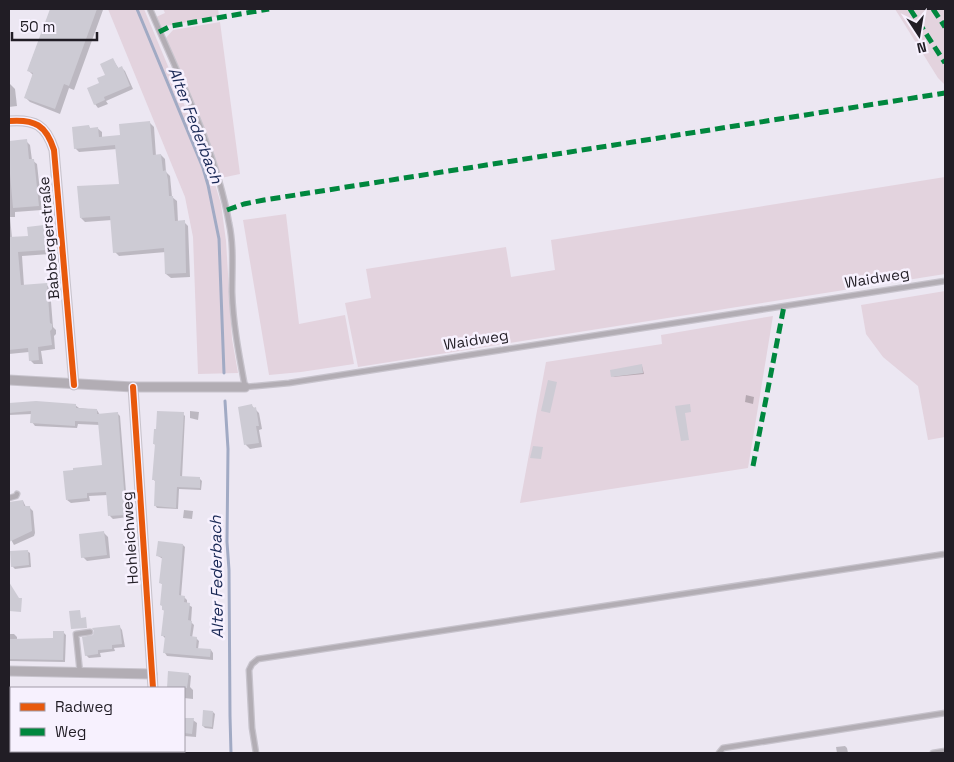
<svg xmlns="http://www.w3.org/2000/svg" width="954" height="762" font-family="'Space Grotesk',sans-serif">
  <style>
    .green { fill: #e3d3de }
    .shadow { fill: #0003 }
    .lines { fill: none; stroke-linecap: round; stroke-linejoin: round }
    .stream { stroke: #a1aac4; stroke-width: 3 }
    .building { fill: #cdcbd4 }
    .lane-casing { stroke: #c7c3cc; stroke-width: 7 }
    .street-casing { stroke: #c7c3cc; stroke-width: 11 }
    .lane { stroke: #b2adb4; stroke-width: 4.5 }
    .street { stroke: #b2adb4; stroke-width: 9 }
    .quiet { stroke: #00873e; stroke-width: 5; stroke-dasharray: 10 5; stroke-linecap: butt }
    .cycleway-casing { stroke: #f7f1fe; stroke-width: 9 }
    .cycleway { stroke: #e8590c; stroke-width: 6 }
    .labels { text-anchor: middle; stroke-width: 5; stroke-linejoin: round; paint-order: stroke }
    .street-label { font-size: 15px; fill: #211d25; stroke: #f7f1fe }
    .water-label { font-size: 16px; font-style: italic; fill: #192855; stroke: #f7f1fe }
  </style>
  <rect width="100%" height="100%" fill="#ece7f2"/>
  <!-- green -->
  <g class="green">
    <path d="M108,9H144L209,164L221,204L226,241L232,339L238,373L198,374L193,237L185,197Z"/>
    <path d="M163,9H218L219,16L161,27L156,17L165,13Z"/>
    <path d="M895,9H945V85L938,78Z"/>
    <path d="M220,22L240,174L221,178L192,100L165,39L173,30Z"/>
    <path d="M945,177V274L358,367L345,303L371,298L366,269L506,247L511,277L555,270L551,240Z"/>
    <path d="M286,214L299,324L345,315L354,364L301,372L269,375L243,220Z"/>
    <path d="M945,291V437L928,440L918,386L883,357L866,334L861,305Z"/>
    <path d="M773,316L748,468L520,503L546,362L662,344L661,335Z"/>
  </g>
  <!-- shadow -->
  <g class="shadow">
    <path d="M51,9H101L103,10L74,90L69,88L60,114L30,102L25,97L33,75L28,70Z"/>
    <path d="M113,60L119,69L122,68L125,71L133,89L106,101L108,104L98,108L95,104L101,83L107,75Z"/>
    <path d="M10,84L15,89L17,106L9,107V85Z"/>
    <path d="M150,123L154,127L156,156L161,155L165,159L166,172L170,176L172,197L177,201L178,222H184L188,226L190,277L171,278L166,274V252L119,256L115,252L112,220L85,222L81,218L120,185L117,149L79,152L75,148L89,127L91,129L97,128L102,132V138L122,136Z"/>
    <path d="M26,141L30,145L32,160L37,164L42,210L15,212V217H10L12,238L29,237L43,227L47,231L50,254L22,256L24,286L46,284L50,289L53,327L56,330V334L54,336L55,349L41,351L43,364H34L30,360L29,352L9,354V142Z"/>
    <path d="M642,366L644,374L612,377Z"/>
    <path d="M746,395L754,397L753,404L745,402Z"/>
    <path d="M36,402L75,405L79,408L97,410L100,415L117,413L120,416L128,517L113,519L110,516L108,495L89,496L90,501L71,503L67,500L104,466L100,425L78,424L77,428L35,426L32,422V414L9,415V404Z"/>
    <path d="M252,406L259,413L262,429L259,430L262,447L250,449L246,445L239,408Z"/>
    <path d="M190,411L199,412L198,420L190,418Z"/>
    <path d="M183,414L185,416L182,478L200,479L202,481L201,490L179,489L178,509L157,508L155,505L156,482L153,479L157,446L154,444Z"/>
    <path d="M23,501L26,507H29L33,511L35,533L34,536L14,545L9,536V503Z"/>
    <path d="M184,510L193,511L192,519L183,518Z"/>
    <path d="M104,533L108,537L110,558L87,561L83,557Z"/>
    <path d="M183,545L185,547L181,596L184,597L187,600V604L192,607L191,622L194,625L192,638H196L199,641L198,649L211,650L213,653V660L167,656L165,653L166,639L163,636L165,611L163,610V585L161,583L163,559L158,556Z"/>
    <path d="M27,551L30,553L31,567L15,569L12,566Z"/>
    <path d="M119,626L122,630L125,647L114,648L115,651L100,653L101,657L89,658L86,655Z"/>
    <path d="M63,632L66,635L65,662L9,661V634H14L17,637V640L55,639Z"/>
    <path d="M169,672L188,674L191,676L190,687L193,690V699L184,698V688H168Z"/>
    <path d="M9,693H11V751H32L33,753H9Z"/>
    <path d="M213,712L215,714L213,729L205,728L203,726Z"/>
    <path d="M184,719L193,720L197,723L196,737L184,736V745Z"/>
    <path d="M845,746L847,748L848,753H837L836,747Z"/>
    <rect x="80" y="751" width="67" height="2"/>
    <rect x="171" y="751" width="12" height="2"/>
  </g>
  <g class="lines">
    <!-- stream -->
    <g class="stream">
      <path d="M137,9L203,168L208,185L219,239L224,373"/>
      <path d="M225,401L228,449L227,542L229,570L230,716L231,753"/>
    </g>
  </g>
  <!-- building -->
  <g class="building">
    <path d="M50,9H97L69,86L64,84L55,109L24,98L33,73L27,71Z"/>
    <path d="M113,58L118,68L122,66L130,86L104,97L105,100L94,105L87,88L99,83L97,78L105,75L100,64Z"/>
    <path d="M150,121L153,155L161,154L163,171L166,170L168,180L169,196H173L175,221L185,220L186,273L165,274L164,248L113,253L110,216L80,218L77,186L119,184L115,145L74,149L72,127L89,125L90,128L98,127L99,137L120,135L119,124Z"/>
    <path d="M27,139L29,159H34L39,206L13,208L9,163V141Z"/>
    <path d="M44,225L46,250L18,252L21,285L47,283L50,323L52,324V329L50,331L52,345L38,347L39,360L29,361L28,348L9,350V237L28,236L27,227Z"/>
    <path d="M642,364L643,373L611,377L610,370Z"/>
    <path d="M548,380L557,382L550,413L541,411Z"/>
    <path d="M36,401L76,404V408L97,409V414L118,412L126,515L108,516L106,492L87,493V498L66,500L63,471L73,470V468L102,465L98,422L75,421V426L30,423L31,411L9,413V403Z"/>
    <path d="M252,404L253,408L256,407L259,426H256L259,443L244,445L238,407Z"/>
    <path d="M690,404L691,412L685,413L689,440L681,441L675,406Z"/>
    <path d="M157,411L184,412L180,476L200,477V488L177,487L176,508L154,506L155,480H152L155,444H153L154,429H156Z"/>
    <path d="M533,446L543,447L541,459L530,458Z"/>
    <path d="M23,500L24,506H30L32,531L9,542V502Z"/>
    <path d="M104,531L107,555L81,558L79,534Z"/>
    <path d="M158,541L183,544L179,595L185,596L184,602L190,603L188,620L192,621L190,636L197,637L196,648L211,649L210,657L163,653L165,636H161L164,610H162V606L160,605L162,584L159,583L162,557L156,556Z"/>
    <path d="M28,550L29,565L11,567L10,551Z"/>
    <path d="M9,582L19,598H22L21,612L9,611Z"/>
    <path d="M80,610L81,618L86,617L87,628L71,629L69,611Z"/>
    <path d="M120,625L122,644L112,645V649L98,650V654L85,656L82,637L93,635L94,631L92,628Z"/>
    <path d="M53,631H64L63,660L9,659L10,639L53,638Z"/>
    <path d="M168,671L189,673L187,688H167Z"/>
    <path d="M203,710L213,711L212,727L202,726Z"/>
    <path d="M184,718H194L192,734L184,733Z"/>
  </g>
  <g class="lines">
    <!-- lane casing -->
    <g class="lane-casing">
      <g id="lane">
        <path d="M150,9C179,77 216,150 229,223C234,246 232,269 232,292C233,324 239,355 245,387L289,383L945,281"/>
        <path d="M9,498L16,496L17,494"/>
        <path d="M80,673L76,634L90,632"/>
        <path d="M35,751L36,753"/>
        <path d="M256,753L252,728L249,670L252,664L258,659L945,554"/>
        <path d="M719,753L723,748L945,713"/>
        <path d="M933,753L945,751"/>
      </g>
    </g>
    <!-- street casing -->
    <g class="street-casing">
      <g id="street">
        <path d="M9,121C35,119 46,125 54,150L74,385"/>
        <path d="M9,380L133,387H245"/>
        <path d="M133,387L153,688"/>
        <path d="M9,671L152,674"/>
        <path d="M158,751V753"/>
      </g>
    </g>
    <!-- lane -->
    <use href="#lane" class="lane"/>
    <!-- street -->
    <use href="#street" class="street"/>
    <!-- quiet -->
    <g class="quiet">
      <path d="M910,9L945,63"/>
      <path d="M933,9L945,27"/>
      <path d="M159,32L171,26L269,9"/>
      <path d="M227,210L244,204L264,200L945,93"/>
      <path d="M753,466L784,306"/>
    </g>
    <!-- cycleway casing -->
    <g class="cycleway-casing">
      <g id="cycleway">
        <path d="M9,121C35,119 46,125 54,150L74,385"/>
        <path d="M133,387L153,688"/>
      </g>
    </g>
    <!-- cycleway -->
    <use href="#cycleway" class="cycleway"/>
  </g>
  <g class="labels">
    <!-- street labels -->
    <g class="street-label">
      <text transform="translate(49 238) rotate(-95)" y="5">Babbergerstraße</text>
      <text transform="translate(877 278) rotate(-9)" y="5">Waidweg</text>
      <text transform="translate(476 340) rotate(-9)" y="5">Waidweg</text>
      <text transform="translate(130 538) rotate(-94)" y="5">Hohleichweg</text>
    </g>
    <!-- water labels -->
    <g class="water-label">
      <text transform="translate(196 125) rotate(69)" y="6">Alter Federbach</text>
      <text transform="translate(216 577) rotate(-91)" y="6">Alter Federbach</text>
    </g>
  </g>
  <!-- border -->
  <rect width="954" height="762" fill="none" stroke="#211d25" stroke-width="20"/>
  <!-- legend -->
  <rect x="10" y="687" width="175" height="65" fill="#f7f1fe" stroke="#a19ca7"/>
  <rect x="20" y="703" width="25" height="8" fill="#e8590c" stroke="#a19ca7"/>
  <text x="55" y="712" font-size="15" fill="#211d25">Radweg</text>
  <rect x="20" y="728" width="25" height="8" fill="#00873e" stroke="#a19ca7"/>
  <text x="55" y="737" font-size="15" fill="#211d25">Weg</text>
  <!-- north arrow -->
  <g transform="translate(919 35) rotate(168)" stroke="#f7f1fe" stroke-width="4" paint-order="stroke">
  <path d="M0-4L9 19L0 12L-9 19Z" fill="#211d25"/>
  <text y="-8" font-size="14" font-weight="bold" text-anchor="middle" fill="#211d25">N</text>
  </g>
  <!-- scale -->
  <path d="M12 32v8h85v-8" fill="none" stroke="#211d25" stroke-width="2.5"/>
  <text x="20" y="32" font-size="15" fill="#211d25" stroke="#f7f1fe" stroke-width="4" paint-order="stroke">50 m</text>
</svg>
